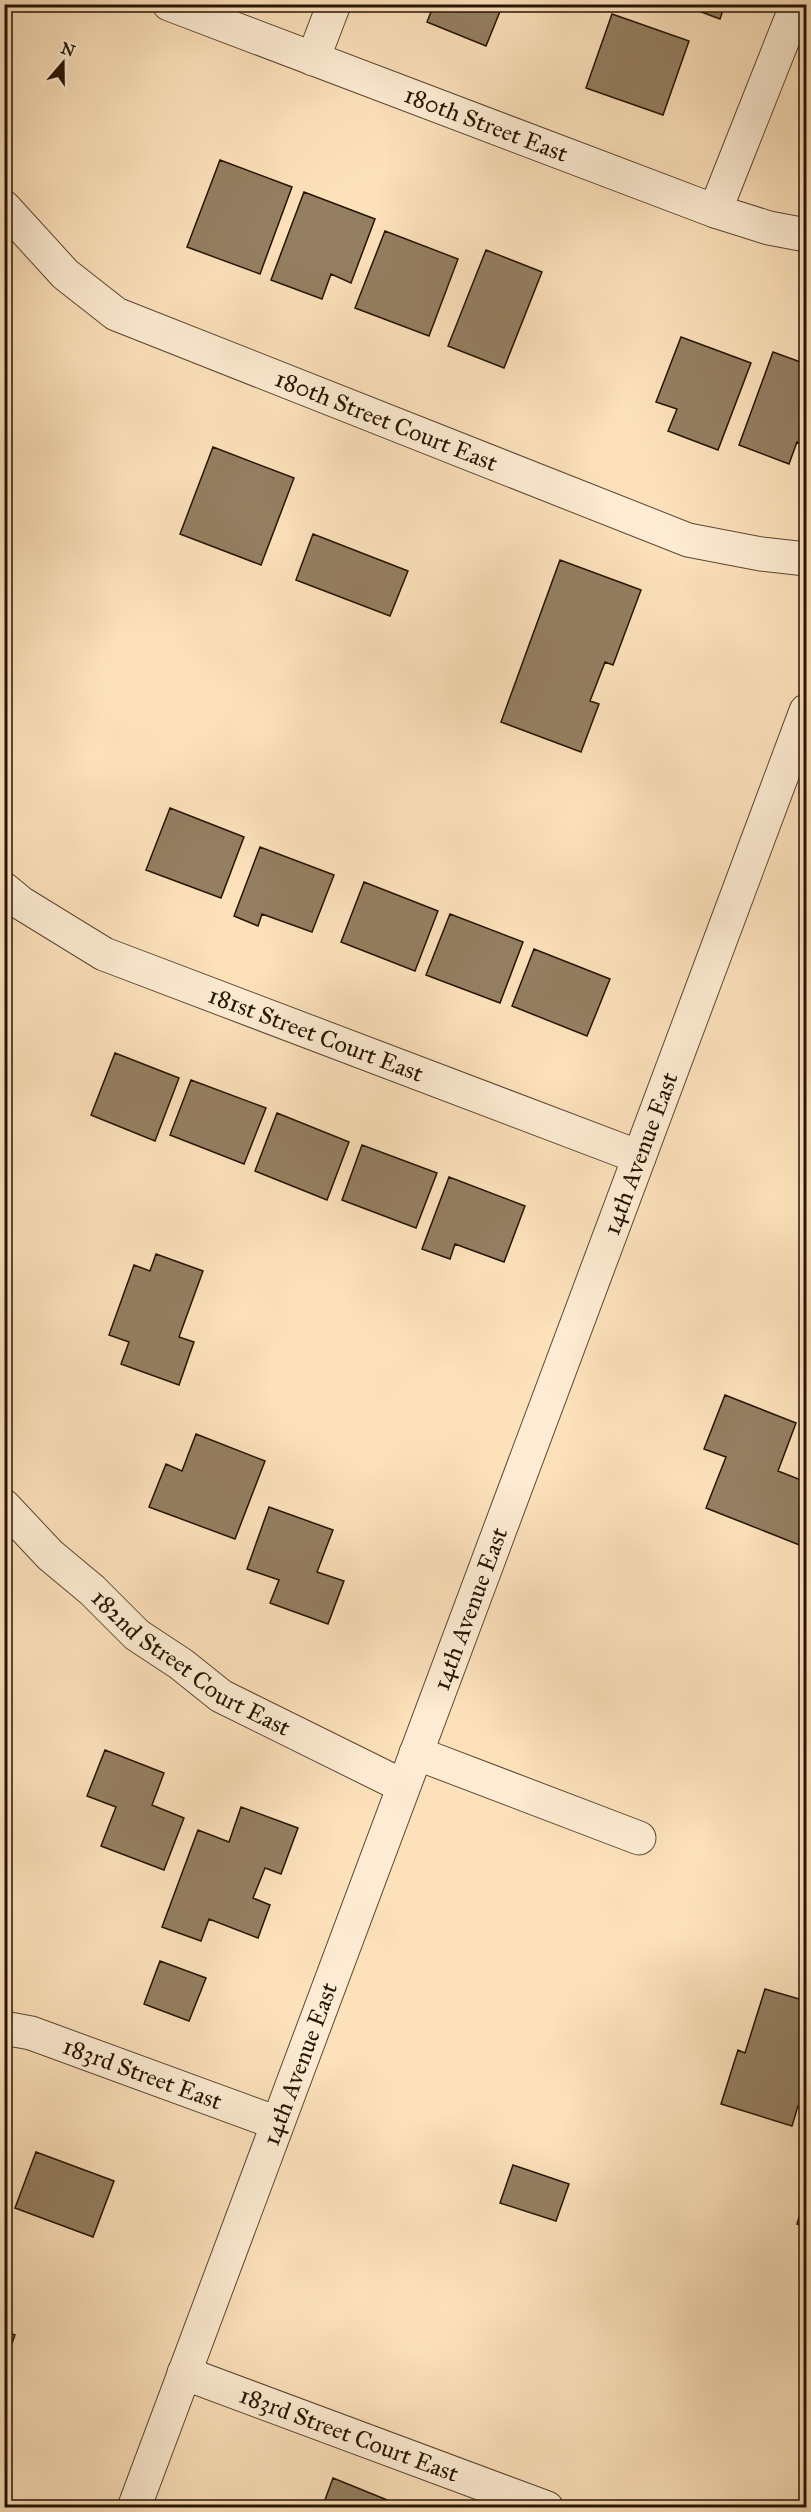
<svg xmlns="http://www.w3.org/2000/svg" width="811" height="2512" font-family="'IM FELL Great Primer',serif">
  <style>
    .building { fill: #957f62; stroke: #261402; stroke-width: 1.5 }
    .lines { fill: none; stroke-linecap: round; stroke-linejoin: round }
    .minor-casing { stroke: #5c4730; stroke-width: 35 }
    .minor { stroke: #fdecd3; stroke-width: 33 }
    .labels { text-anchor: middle; stroke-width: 5; stroke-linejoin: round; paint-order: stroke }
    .street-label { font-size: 24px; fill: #261402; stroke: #fdecd3 }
  </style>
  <rect width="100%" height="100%" fill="#fce1bb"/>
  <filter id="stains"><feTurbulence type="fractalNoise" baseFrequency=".00333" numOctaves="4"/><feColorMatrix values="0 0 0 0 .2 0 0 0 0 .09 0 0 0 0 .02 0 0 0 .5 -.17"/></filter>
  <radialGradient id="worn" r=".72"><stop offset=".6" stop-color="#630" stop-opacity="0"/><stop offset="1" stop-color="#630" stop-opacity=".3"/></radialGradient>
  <path class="building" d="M434 4H503L486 46 427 22Z
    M680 4H725L720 19Z
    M612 14 689 41 663 115 586 88Z
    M220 160 292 187 260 274 187 247Z
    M304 192 375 219 351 283 331 274 322 299 271 280Z
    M385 231 458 259 429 336 355 308Z
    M486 250 542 272 504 368 448 346Z
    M681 337 751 363 718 450 668 431 677 409 656 402Z
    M773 352 806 364V446L797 442 789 464 739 445Z
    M213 447 294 478 261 565 180 534Z
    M313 534 408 571 390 616 296 580Z
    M560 560 641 590 613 665 605 662 590 701 599 704 581 752 501 722Z
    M170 808 244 837 221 898 146 870Z
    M260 847 334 875 312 932 262 914 258 926 234 916Z
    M364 882 438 911 415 971 341 942Z
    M450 914 523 942 500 1003 426 975Z
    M534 949 610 979 587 1036 512 1006Z
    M115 1053 179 1078 155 1141 91 1115Z
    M191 1080 266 1108 244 1164 170 1135Z
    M277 1113 349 1142 327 1200 255 1171Z
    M362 1145 437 1173 416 1228 342 1200Z
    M449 1177 525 1206 504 1262 455 1244 450 1259 422 1249Z
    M156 1254 203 1271 179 1337 194 1342 179 1385 121 1364 129 1342 109 1335 134 1265 150 1271Z
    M725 1395 796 1423 778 1471 806 1482V1534L802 1546 706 1508 726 1457 704 1449Z
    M196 1434 265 1461 235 1539 149 1507 166 1464 182 1471Z
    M269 1507 333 1530 317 1572 344 1581 328 1624 270 1603 279 1580 247 1569Z
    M105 1750 164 1773 152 1805 184 1818 164 1870 101 1846 116 1807 87 1796Z
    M241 1807 298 1828 281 1874 265 1868 253 1898 270 1905 258 1938 209 1919 201 1941 162 1927 198 1830 229 1842Z
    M160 1961 206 1978 189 2021 144 2004Z
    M765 1989 806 2001V2109L798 2106 792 2126 721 2104 738 2050 745 2053Z
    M36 2152 114 2181 93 2237 15 2208Z
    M513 2165 569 2184 556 2221 500 2203Z
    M806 2194V2227L797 2224Z
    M4 2331 15 2335 4 2366Z
    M333 2478 392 2502 389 2508H322Z"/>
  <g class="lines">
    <g class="minor-casing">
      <g id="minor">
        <path id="s1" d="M169 4 715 211 769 228 806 235"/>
        <path d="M313 59 334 4"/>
        <path id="s2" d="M4 207 65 274 116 314 688 540 761 554 806 559"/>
        <path d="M715 211 797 4"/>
        <path id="s3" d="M4 889 21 903 104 954 639 1157"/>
        <path id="s4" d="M4 1506 50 1555 92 1590 137 1635 181 1664 221 1696 403 1786"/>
        <path d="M416 1753 639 1838"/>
        <path id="s5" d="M4 2028 31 2033 277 2123"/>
        <path id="s6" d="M184 2373 547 2508"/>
        <path id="s7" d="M134 2508 806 711"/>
      </g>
    </g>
    <use href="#minor" class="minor"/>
  </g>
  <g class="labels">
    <g class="street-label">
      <text dy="8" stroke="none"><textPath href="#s1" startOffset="339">180th Street East</textPath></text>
      <text dy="8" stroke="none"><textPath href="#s2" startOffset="446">180th Street Court East</textPath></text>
      <text dy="8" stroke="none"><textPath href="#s3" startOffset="346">181st Street Court East</textPath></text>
      <text dy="8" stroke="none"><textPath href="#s7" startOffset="1446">14th Avenue East</textPath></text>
      <text dy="8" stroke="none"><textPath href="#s7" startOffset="960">14th Avenue East</textPath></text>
      <text dy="8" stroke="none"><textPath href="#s4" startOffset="246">182nd Street Court East</textPath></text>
      <text dy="8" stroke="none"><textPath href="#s7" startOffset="474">14th Avenue East</textPath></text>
      <text dy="8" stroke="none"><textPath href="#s5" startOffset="146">183rd Street East</textPath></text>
      <text dy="8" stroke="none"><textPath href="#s6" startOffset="176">183rd Street Court East</textPath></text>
    </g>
  </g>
  <rect width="811" height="2512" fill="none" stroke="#fce1bb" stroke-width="24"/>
  <rect x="6" y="6" width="799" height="2500" fill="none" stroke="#261402" stroke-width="3"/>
  <rect x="12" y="12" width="787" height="2488" fill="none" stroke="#261402" stroke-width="1.5"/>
  <g transform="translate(63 63) rotate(20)" stroke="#fdecd3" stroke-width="4.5" paint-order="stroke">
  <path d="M0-4.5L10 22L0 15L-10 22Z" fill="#261402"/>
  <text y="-9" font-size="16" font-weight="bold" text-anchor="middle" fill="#261402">N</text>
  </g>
  <rect width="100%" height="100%" filter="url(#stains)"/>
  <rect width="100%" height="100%" fill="url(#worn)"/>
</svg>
